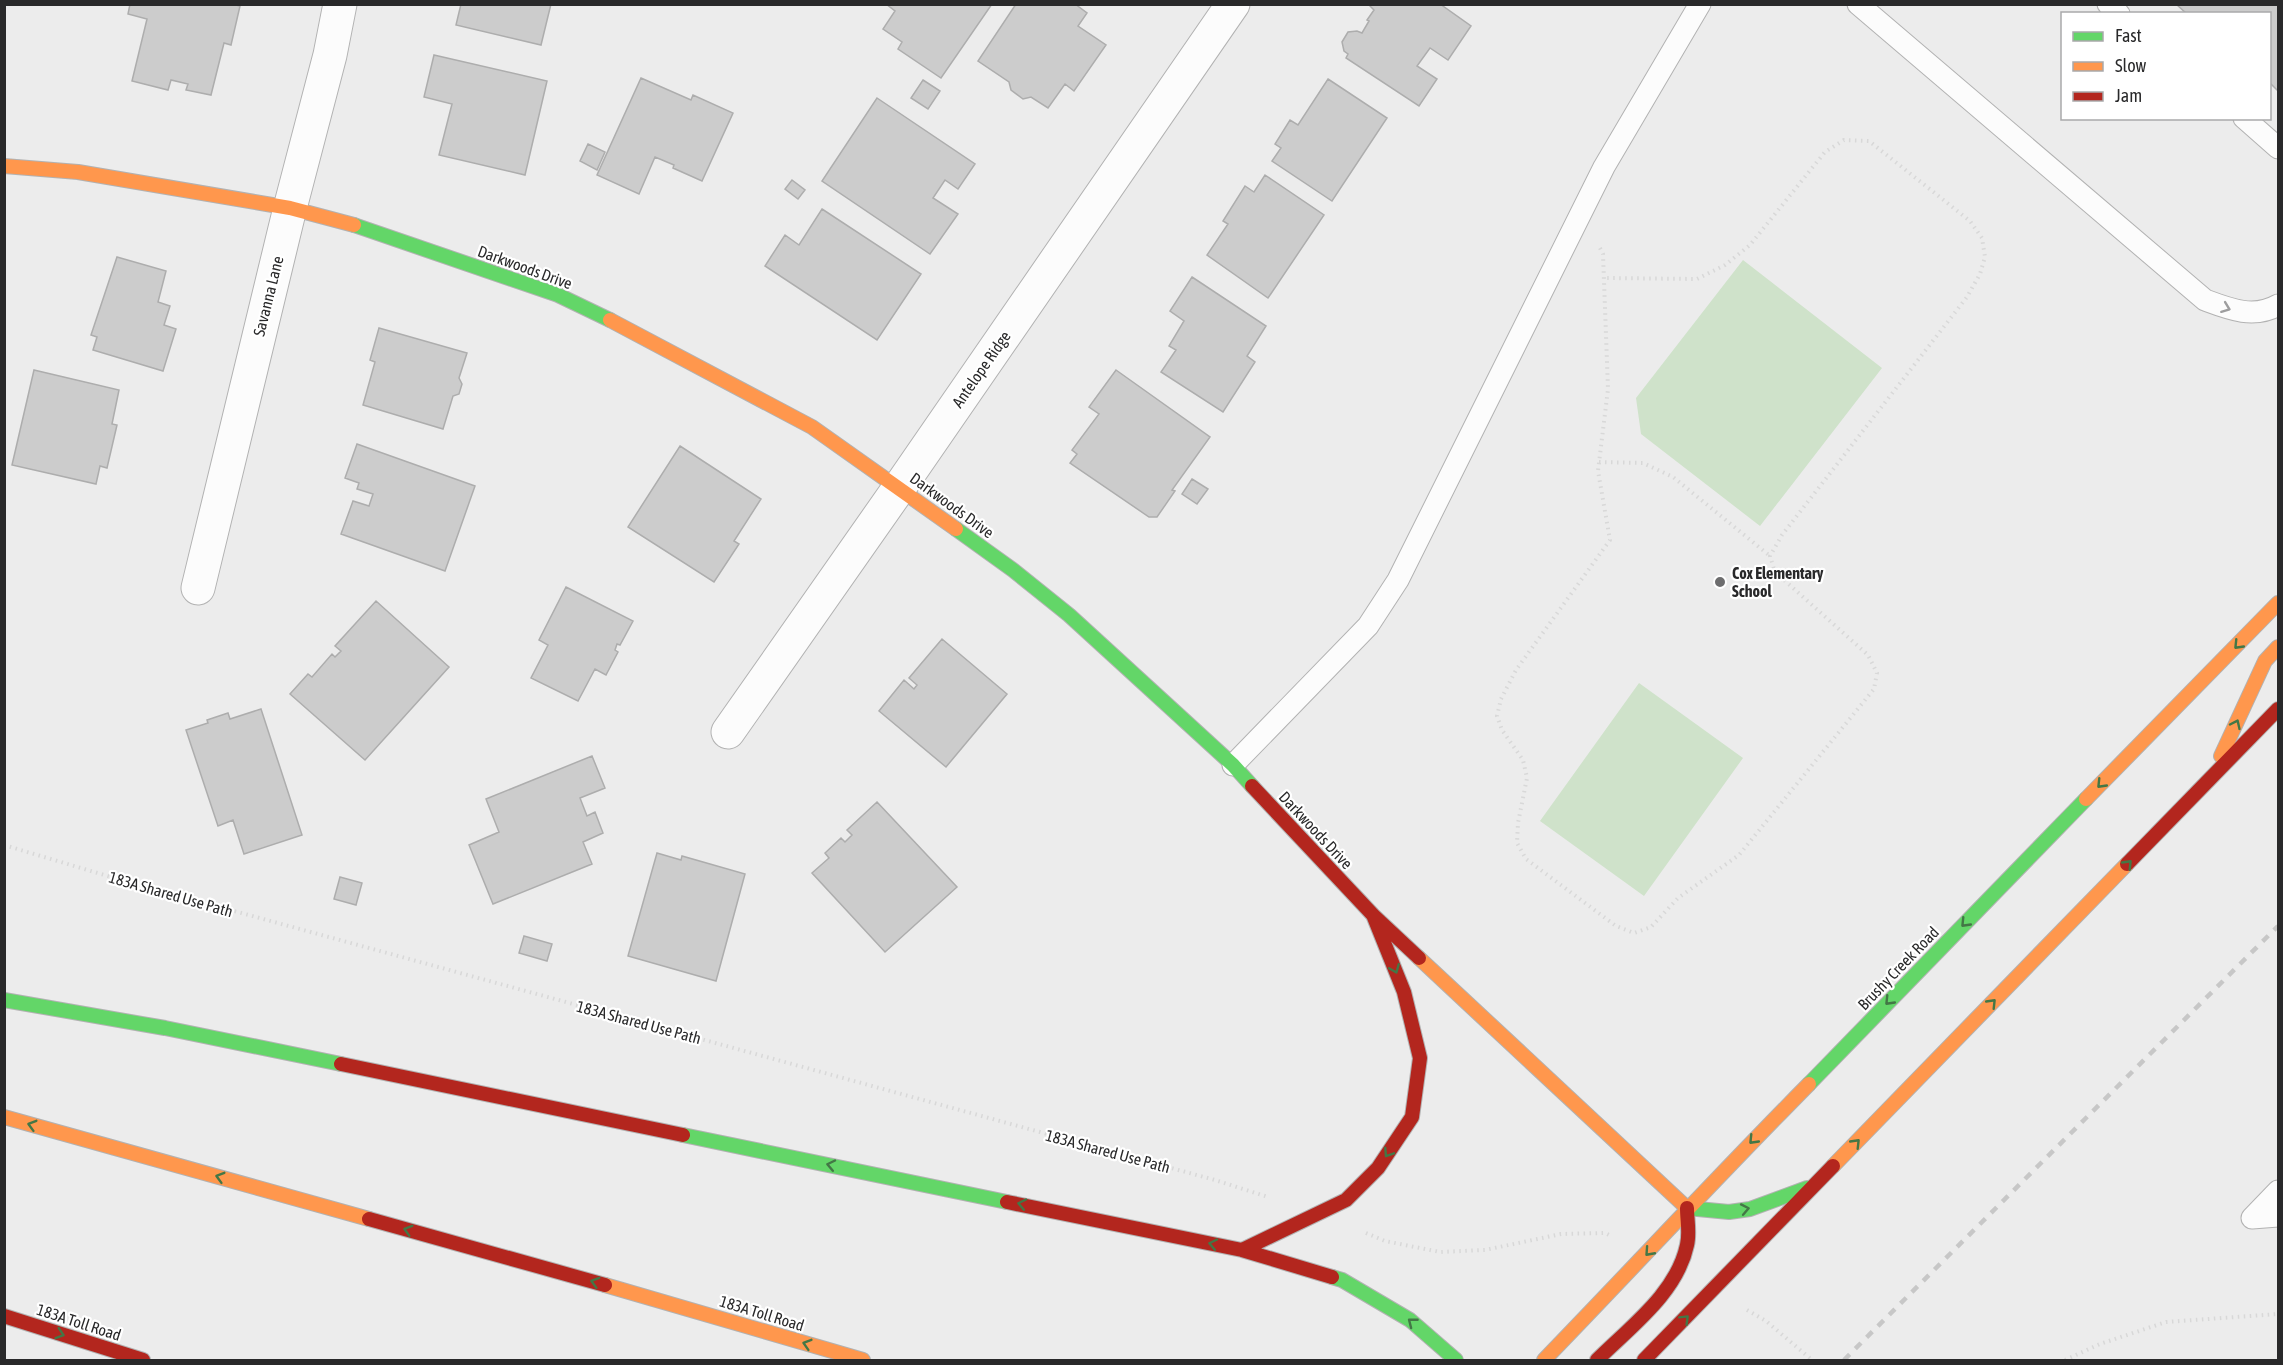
<svg xmlns="http://www.w3.org/2000/svg" width="2283" height="1365" font-family="'Asap Condensed',sans-serif">
  <style>
    .green { fill: #cfe2ca }
    .building { fill: #ccc; stroke: #adadad; stroke-width: 1.5 }
    .lines { fill: none; stroke-linecap: round; stroke-linejoin: round }
    .lane-casing { stroke: #b2b2b2; stroke-width: 23 }
    .street-casing { stroke: #b2b2b2; stroke-width: 35 }
    .fast-casing { stroke: #b2b2b2; stroke-width: 16 }
    .slow-casing { stroke: #b2b2b2; stroke-width: 16 }
    .jam-casing { stroke: #b2b2b2; stroke-width: 16 }
    .path { stroke: #d8d8d8; stroke-width: 4; stroke-dasharray: 1.5 4.5; stroke-linecap: butt }
    .lane { stroke: #fcfcfc; stroke-width: 21 }
    .street { stroke: #fcfcfc; stroke-width: 33 }
    .fast { stroke: #63d668; stroke-width: 14 }
    .slow { stroke: #ff974d; stroke-width: 14 }
    .jam { stroke: #b3261e; stroke-width: 14 }
    .rail { stroke: #c7c7c7; stroke-width: 4.5; stroke-dasharray: 8 8; stroke-linecap: butt }
    .oneway { stroke: #9d9d9e }
    .oneway2 { stroke: #437746 }
    .poi-dot { fill: #6d6d6e; stroke: #fff; stroke-width: 2 }
    .labels { text-anchor: middle; stroke-width: 4.5; stroke-linejoin: round; paint-order: stroke }
    .street-label { font-size: 16px; fill: #29292a; stroke: #fff }
    .poi-label { font-size: 16px; font-weight: bold; fill: #29292a; stroke: #fff; text-anchor: start }
  </style>
  <rect width="100%" height="100%" fill="#ececec"/>
  <path class="green" d="M1743 260 1882 368 1760 526 1641 434 1636 398Z
    M1639 683 1743 758 1644 896 1540 821Z"/>
  <path class="building" d="M130 4H232L240 6 231 45 224 43 211 95 186 90 188 84 171 80 168 90 132 81 147 19 128 14Z
    M461 4H551L541 45 456 25Z
    M886 4H992L941 78 898 49 902 42 883 29 895 11Z
    M1016 4H1075L1087 13 1078 26 1106 45 1074 91 1065 84 1048 108 1031 97 1023 99 1011 90 1009 82 978 61Z
    M1368 4H1440L1471 26 1448 60 1430 48 1417 66 1437 79 1419 106 1346 58 1348 54 1344 51 1342 42 1348 32 1357 31 1362 33 1369 21 1367 20 1374 10Z
    M2176 4H2278V91L2270 83V14H2187Z
    M434 55 547 81 525 175 439 155 452 104 424 97Z
    M641 78 691 100 693 95 733 113 702 181 673 168 674 165 655 157 639 194 597 175Z
    M1328 79 1387 118 1332 201 1272 161 1281 148 1275 144 1290 120 1298 125Z
    M923 80 940 91 928 109 911 98Z
    M877 98 975 164 958 189 945 180 933 198 958 214 930 254 822 181Z
    M588 144 605 152 597 170 580 161Z
    M1265 175 1324 215 1268 298 1207 255 1228 224 1223 221 1245 186 1254 192Z
    M792 180 805 190 798 199 785 189Z
    M822 209 921 274 877 340 765 266 785 235 799 245Z
    M117 257 166 271 158 302 170 306 164 325 176 329 163 371 93 350 97 337 91 335Z
    M1192 277 1266 326 1247 356 1255 362 1223 412 1161 372 1176 350 1169 346 1184 321 1170 311Z
    M379 328 467 353 459 378 462 384 459 394 453 396 443 429 363 405 375 362 370 360Z
    M34 370 119 390 112 424 117 425 107 468 100 466 96 484 12 465Z
    M1116 370 1210 437 1172 490 1175 491 1157 517H1149L1070 463 1077 454 1072 450 1099 414 1089 407Z
    M357 444 475 486 445 571 341 534 353 501 369 506 373 494 357 489 359 483 345 478Z
    M680 446 761 499 734 541 739 544 714 582 628 527Z
    M1192 479 1208 489 1197 504 1182 494Z
    M566 587 633 621 620 645 617 644 615 650 618 652 606 675 595 669 578 701 531 678 548 645 539 640Z
    M376 601 449 667 365 760 290 694 308 674 312 677 332 654 335 657 341 651 335 646Z
    M942 639 1007 694 946 767 879 711 904 680 914 689 917 685 909 678Z
    M261 709 302 835 244 854 233 820 218 826 186 730 208 723 207 720 228 713 230 719Z
    M592 756 605 788 580 798 587 816 595 812 603 833 583 842 592 864 493 904 469 845 499 832 486 799Z
    M877 802 957 887 885 952 812 873 829 858 825 853 841 838 845 842 852 835 847 830Z
    M657 853 681 860 682 856 745 874 716 981 628 956Z
    M340 877 362 883 356 905 334 899Z
    M524 936 552 944 547 961 519 953Z"/>
  <g class="lines">
    <g class="lane-casing">
      <path id="lane" d="M1858 4 2205 300C2229 309 2254 319 2278 305
        M2108 4 2119 14
        M2244 118 2278 148
        M1233 765 1368 626 1398 580 1604 167 1700 4
        M2278 1191 2252 1218 2278 1216"/>
    </g>
    <g class="street-casing">
      <path id="street" d="M198 588 290 208 330 55 340 4
        M728 732 899 488 1233 4"/>
    </g>
    <g class="fast-casing">
      <path id="fast" d="M354 225 558 295 610 320
        M956 529 1013 570 1069 615 1233 765 1252 786
        M4 1000 165 1028 341 1064
        M1809 1084 2086 799
        M683 1135 1007 1202
        M1687 1208 1729 1212 1750 1209 1807 1188
        M1332 1277 1342 1280 1410 1320 1456 1360"/>
    </g>
    <g class="slow-casing">
      <path id="slow" d="M4 166 78 172 290 208 354 225
        M610 320 812 427 956 529
        M2221 756 2265 661 2278 647
        M2086 799 2278 603
        M1419 958 1687 1208
        M4 1117 369 1219
        M1833 1166 2127 864
        M605 1285 863 1360
        M1544 1360C1633 1268 1719 1175 1809 1084"/>
    </g>
    <g class="jam-casing">
      <path id="jam" d="M1252 786 1373 915 1419 958
        M2127 864 2278 709
        M341 1064 683 1135
        M1007 1202 1242 1250 1332 1277
        M369 1219 605 1285
        M1242 1250 1346 1200 1378 1168 1412 1117 1420 1058 1404 992 1373 915
        M4 1316 143 1360
        M1597 1360C1630 1327 1677 1293 1687 1245 1690 1233 1687 1220 1687 1208
        M1644 1360 1833 1166"/>
    </g>
    <path class="path" d="M1600 248 1603 254 1608 389 1598 471 1610 540 1516 670 1501 699 1497 716 1502 730 1523 760 1527 778 1518 823 1517 843 1526 859 1616 926 1634 933 1651 927 1678 898 1739 855 1874 689 1877 673 1868 655 1775 572 1770 556 1782 535 1967 297 1980 274 1985 257 1982 238 1970 221 1869 141 1844 140 1825 152 1750 245 1725 265 1697 279 1604 278
      M1599 462 1643 463 1673 477 1770 556
      M4 845 121 880 1215 1180 1268 1197
      M1366 1233 1385 1241 1440 1252 1485 1250 1561 1234 1605 1233 1611 1236
      M1747 1310 1766 1321 1812 1360
      M2065 1360 2100 1344 2166 1322 2278 1314"/>
    <use href="#lane" class="lane"/>
    <use href="#street" class="street"/>
    <use href="#fast" class="fast"/>
    <use href="#slow" class="slow"/>
    <use href="#jam" class="jam"/>
    <path class="rail" d="M1844 1360 2278 926"/>
  </g>
  <defs><path id="oneway-chevron" d="M-2-3.5L2.5 0L-2 3.5" fill="none" stroke-width="1.6" stroke-linecap="round" stroke-linejoin="round" transform="scale(1.5)"/></defs>
  <use class="oneway" href="#oneway-chevron" transform="translate(2226 308) rotate(21)"/>
  <g class="oneway2">
    <use href="#oneway-chevron" transform="translate(2238 645) rotate(134)"/>
    <use href="#oneway-chevron" transform="translate(2236 724) rotate(-65)"/>
    <use href="#oneway-chevron" transform="translate(2101 784) rotate(134)"/>
    <use href="#oneway-chevron" transform="translate(2128 864) rotate(-46)"/>
    <use href="#oneway-chevron" transform="translate(1965 923) rotate(134)"/>
    <use href="#oneway-chevron" transform="translate(1395 969) rotate(68)"/>
    <use href="#oneway-chevron" transform="translate(1889 1001) rotate(134)"/>
    <use href="#oneway-chevron" transform="translate(1992 1003) rotate(-46)"/>
    <use href="#oneway-chevron" transform="translate(32 1125) rotate(-164)"/>
    <use href="#oneway-chevron" transform="translate(1753 1140) rotate(134)"/>
    <use href="#oneway-chevron" transform="translate(1856 1143) rotate(-46)"/>
    <use href="#oneway-chevron" transform="translate(1388 1153) rotate(123)"/>
    <use href="#oneway-chevron" transform="translate(831 1165) rotate(-168)"/>
    <use href="#oneway-chevron" transform="translate(220 1177) rotate(-164)"/>
    <use href="#oneway-chevron" transform="translate(1022 1204) rotate(-168)"/>
    <use href="#oneway-chevron" transform="translate(1745 1209) rotate(-11)"/>
    <use href="#oneway-chevron" transform="translate(408 1230) rotate(-164)"/>
    <use href="#oneway-chevron" transform="translate(1213 1244) rotate(-168)"/>
    <use href="#oneway-chevron" transform="translate(1649 1252) rotate(132)"/>
    <use href="#oneway-chevron" transform="translate(595 1282) rotate(-164)"/>
    <use href="#oneway-chevron" transform="translate(1685 1319) rotate(-45)"/>
    <use href="#oneway-chevron" transform="translate(1412 1322) rotate(-142)"/>
    <use href="#oneway-chevron" transform="translate(60 1334) rotate(18)"/>
    <use href="#oneway-chevron" transform="translate(807 1344) rotate(-163)"/>
  </g>
  <circle class="poi-dot" cx="1720" cy="582" r="6"/>
  <g class="labels">
    <g class="street-label">
      <text transform="translate(525 267) rotate(20)" y="6">Darkwoods Drive</text>
      <text transform="translate(268 296) rotate(-76)" y="6">Savanna Lane</text>
      <text transform="translate(981 369) rotate(-55)" y="6">Antelope Ridge</text>
      <text transform="translate(952 505) rotate(36)" y="6">Darkwoods Drive</text>
      <text transform="translate(1316 830) rotate(47)" y="6">Darkwoods Drive</text>
      <text transform="translate(171 894) rotate(16)" y="6">183A Shared Use Path</text>
      <text transform="translate(1898 968) rotate(-46)" y="6">Brushy Creek Road</text>
      <text transform="translate(639 1022) rotate(15)" y="6">183A Shared Use Path</text>
      <text transform="translate(1108 1151) rotate(15)" y="6">183A Shared Use Path</text>
      <text transform="translate(762 1313) rotate(17)" y="6">183A Toll Road</text>
      <text transform="translate(79 1322) rotate(18)" y="6">183A Toll Road</text>
    </g>
    <g class="poi-label">
      <text x="1732" y="579">Cox Elementary<tspan x="1732" dy="18">School</tspan></text>
    </g>
  </g>
  <rect width="2283" height="1365" fill="none" stroke="#29292a" stroke-width="12"/>
  <rect x="2061" y="12" width="210" height="108" fill="#ffffff" stroke="#a9a9aa" stroke-width="1.5"/>
  <rect x="2073" y="32" width="30" height="9" fill="#63d668" stroke="#a9a9aa" stroke-width="1.5"/>
  <text x="2115" y="42" font-size="18" fill="#29292a">Fast</text>
  <rect x="2073" y="62" width="30" height="9" fill="#ff974d" stroke="#a9a9aa" stroke-width="1.5"/>
  <text x="2115" y="72" font-size="18" fill="#29292a">Slow</text>
  <rect x="2073" y="92" width="30" height="9" fill="#b3261e" stroke="#a9a9aa" stroke-width="1.5"/>
  <text x="2115" y="102" font-size="18" fill="#29292a">Jam</text>
</svg>
